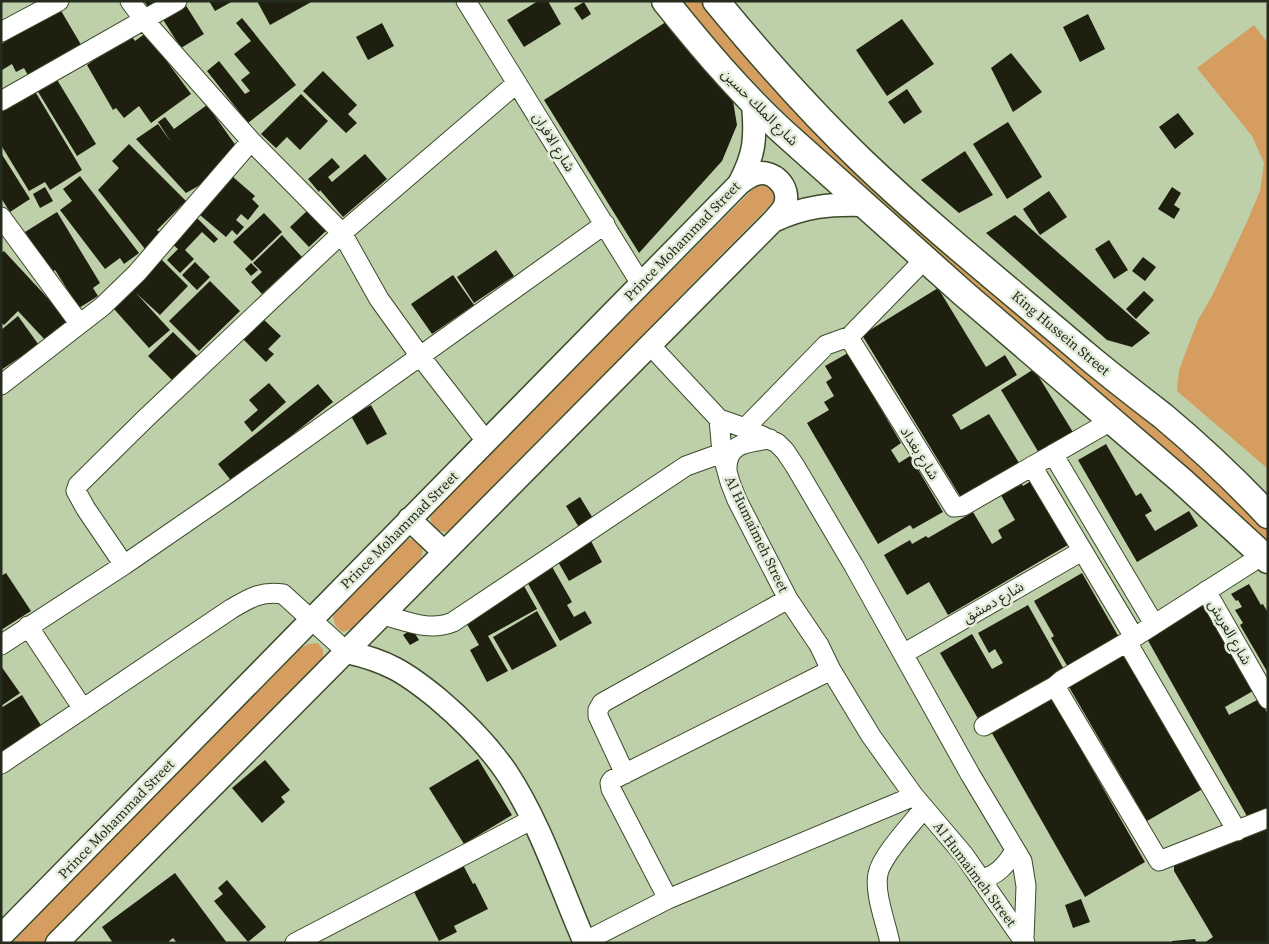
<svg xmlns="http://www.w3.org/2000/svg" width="1269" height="944" font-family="'Source Serif 4','Noto Sans Arabic',serif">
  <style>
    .green { fill: #d59e60 }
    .building { fill: #1f1f0f }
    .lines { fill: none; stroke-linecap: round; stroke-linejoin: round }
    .minor-casing { stroke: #3c4b2b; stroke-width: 21 }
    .major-casing { stroke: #3c4b2b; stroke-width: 25 }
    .highway-casing { stroke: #3c4b2b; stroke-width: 29 }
    .minor { stroke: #fff; stroke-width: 19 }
    .major { stroke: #fff; stroke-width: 22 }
    .highway { stroke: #fff; stroke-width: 26 }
    .labels { text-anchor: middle; stroke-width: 5; stroke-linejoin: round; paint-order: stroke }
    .street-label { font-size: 14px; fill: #252c1e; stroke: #e3ecd9 }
  </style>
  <rect width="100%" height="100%" fill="#bdd0aa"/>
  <path class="green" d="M682 1H706L1226 486 1268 526V543L1214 491 850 179 728 56Z
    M1254 25 1268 43V469L1177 391 1179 370 1198 320 1212 296 1246 224 1260 191 1264 163 1252 136 1197 68Z
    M767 181 777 196 773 202 455 526 446 532C434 530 432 527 430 516L435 508 756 186Z
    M409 539C422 540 425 545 421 558L356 627 343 632C335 627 334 623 333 615L336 611 395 548Z
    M318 643 323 650V659L317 667 45 943H9L300 648 309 644Z"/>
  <path class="building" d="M144 1H186L173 9 152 13Z
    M209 1H233L215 11Z
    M257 1H313L270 25Z
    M538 1H548L561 24 524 47 507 20Z
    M584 2 591 14 582 20 574 8Z
    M185 4 204 34 181 48 162 18Z
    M60 9 83 48 30 79 24 68 16 72 12 64 2 70 1 44Z
    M1088 14 1105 49 1080 62 1063 27Z
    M242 18 296 85 248 123 207 71 219 61 245 94 250 91 241 80 250 73 234 54 251 41 236 23Z
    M902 19 934 64 887 96 856 50Z
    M669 20 732 95 737 125 722 161 639 253 544 100Z
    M382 23 394 46 368 60 356 37Z
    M146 33 191 94 151 123 139 106 124 118 116 108 113 110 87 65 130 34 135 41Z
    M1011 53 1042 92 1013 112 991 68Z
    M323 71 357 105 348 114 357 123 346 133 303 91Z
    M56 78 96 144 77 156 37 90Z
    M33 88 82 170 50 190 45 182 29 191 1 145V107Z
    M907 89 922 112 904 124 888 102Z
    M301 94 328 121 300 150 287 137 276 148 261 134Z
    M207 105 239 150 200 185 186 193 136 139 158 124 171 142 158 122 165 117 174 129Z
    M1178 113 1194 134 1175 149 1159 127Z
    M1008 122 1042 177 1007 199 973 144Z
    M129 144 186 201 157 230 161 233 145 249 98 190 119 168 112 161Z
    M965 151 993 195 959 213 921 180Z
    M1 153 30 199 10 212 1 198Z
    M365 154 387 179 343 217 320 190 319 192 308 179 332 158 340 167 328 177 332 182Z
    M80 176 139 253 124 264 120 258 105 269 60 210 72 201 63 189Z
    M233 177 255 196 252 199 259 206 248 220 241 214 236 220 244 227 237 235 232 230 226 237 200 215Z
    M45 187 53 201 40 208 33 194Z
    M1172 187 1181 193 1174 205 1180 209 1174 219 1158 209Z
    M1049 191 1067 217 1040 235 1023 209Z
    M308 210 327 230 309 247 290 227Z
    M57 212 100 283 93 288 98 296 79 308 55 270 50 273 25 232Z
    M264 213 282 232 252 261 233 242Z
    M1015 215 1150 333 1132 347 1107 340 986 233Z
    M196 217 218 239 214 243 202 232 185 250 194 259 180 273 167 260 178 249 171 243Z
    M282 235 302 257 262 294 251 282 262 272 253 263Z
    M1109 240 1128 270 1114 279 1095 249Z
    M496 250 514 276 474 303 457 277Z
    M4 251 69 321 47 342 18 311 4 325 1 322V253Z
    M1143 257 1156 267 1145 281 1132 271Z
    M161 259 188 286 160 315 136 293 170 330 149 348 114 309 134 290 132 288Z
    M195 262 210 277 197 290 182 275Z
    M251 263 258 270 251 276 245 269Z
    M453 275 474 305 432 334 411 304Z
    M210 281 240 311 199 351 169 321Z
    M938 288 986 367 1005 355 1017 375 952 415 961 430 989 414 1021 466 963 501 862 335Z
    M1144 291 1154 300 1136 319 1126 309Z
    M18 316 41 348 24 359 22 356 1 370V330Z
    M261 317 281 336 268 349 274 354 266 362 241 337Z
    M173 332 198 357 173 381 148 356Z
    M848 353 901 443 891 450 899 463 910 456 943 512 913 529 910 525 878 544 807 423 829 410 824 402 834 396 826 382 832 378 825 366Z
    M1034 369 1076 437 1042 458 1001 390Z
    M269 383 286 402 252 432 244 422 258 410 249 400Z
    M318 384 333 402 233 483 218 464Z
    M371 405 387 434 367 445 351 416Z
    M1106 444 1136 496 1141 493 1152 511 1145 515 1155 531 1189 511 1198 526 1137 562 1078 460Z
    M1018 478 1023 486 1031 481 1068 545 948 615 929 582 907 595 884 555 910 540 912 544 926 536 928 538 973 512 992 544 1002 538 998 530 1015 520 998 490Z
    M580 497 594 520 580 529 566 506Z
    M591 541 602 562 569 581 557 560Z
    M551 565 572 602 567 605 574 617 585 611 592 623 560 641 526 580Z
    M6 573 31 611 1 630V576Z
    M1082 573 1120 639 1069 669 1051 638 1054 636 1034 601Z
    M1249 584 1261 605 1263 604 1268 613V673L1240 625 1243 623 1235 610 1242 607 1238 600 1236 601 1231 594Z
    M524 586 537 609 488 636 508 671 487 682 470 650 479 645 464 619Z
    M1204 604 1253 691 1225 707 1229 715 1259 699 1268 714V807L1248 818 1146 637Z
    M1028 605 1066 673 980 722 940 653 972 634 992 669 1003 663 995 649 989 653 978 633Z
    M537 611 557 646 512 670 493 637Z
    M412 629 419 640 410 645 403 635Z
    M1128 653 1206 787 1147 821 1069 687Z
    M1 666 20 693 1 706Z
    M1049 693 1145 862 1085 897 989 728Z
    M22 695 42 727 1 753V708Z
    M478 759 512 815 464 844 429 788Z
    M265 760 290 790 281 797 285 802 262 823 232 788Z
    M1268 829V943H1204L1213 937 1174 871V864Z
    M462 863 473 884 475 883 488 909 454 926 457 932 439 941 412 888Z
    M175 873 227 943H177L173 938 167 943H113L102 927Z
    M227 880 266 927 248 942 214 901 223 894 218 888Z
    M1081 899 1090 922 1073 928 1065 905Z
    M1195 939 1197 943H1172V941Z"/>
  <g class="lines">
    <g class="minor-casing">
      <path id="minor" d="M130 1 144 20 251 141 342 233 379 299 420 356 486 441
        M466 1 641 284
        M1 32 59 1
        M1 101 177 1
        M1 217 79 323
        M925 259 853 333 851 336V341L954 507 963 506 1111 421
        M650 345 719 419 745 428 777 443 785 451 795 466 854 566 970 774 1022 861 1026 886 1024 939
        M1 385 103 306 137 273 251 141
        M719 419 722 453 730 482 737 500 788 599 819 645 831 670 871 736 914 796 964 855 1025 943
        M745 428 826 345 851 336
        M1053 454 1154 624
        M1032 466 1134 637
        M727 470C726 443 748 442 770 439
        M1263 555 1127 642 1062 680 1055 686 1159 861 1268 818
        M124 565 86 509 76 491 78 485 146 418 342 233 517 83
        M1206 591 1268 699
        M383 615C407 621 429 632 453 622L686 466 722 453
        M28 626 83 709
        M1127 642 1237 831
        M1 645 124 565 230 492 605 224
        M903 654 1082 551
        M984 726 1055 686
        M1 764 231 609C250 598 260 591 283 594L347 652
        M625 774 598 716V710L602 703 788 599
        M980 879C996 877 1008 863 1015 850
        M668 899 611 789 610 783 612 780 831 670
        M295 943 533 819
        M582 943 668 899 914 796
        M890 943C886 923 874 893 878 874 881 856 912 824 924 808"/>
    </g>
    <g class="major-casing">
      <path id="major" d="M739 184C744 180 749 176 756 174 773 169 791 187 785 205 783 211 777 216 773 221
        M409 519 444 552
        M347 652C387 661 405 672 437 698 463 720 488 745 507 773 541 825 560 886 585 943
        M1 936 739 184C755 154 756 138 753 104
        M57 943 773 221C806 206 829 204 864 205"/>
    </g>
    <g class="highway-casing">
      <path id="highway" d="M665 1C702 47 739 91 782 131L963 293 1182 481 1268 560
        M716 1C762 57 810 111 862 161 933 229 1011 291 1086 355 1111 376 1137 396 1163 416 1200 447 1235 480 1268 515"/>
    </g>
    <use href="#minor" class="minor"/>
    <use href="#major" class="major"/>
    <use href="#highway" class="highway"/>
  </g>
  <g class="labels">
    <g class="street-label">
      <text transform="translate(760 107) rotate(45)" y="5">شارع الملك حسين</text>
      <text transform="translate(554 142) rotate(58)" y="5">شارع الافران</text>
      <text transform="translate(682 241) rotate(-46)" y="5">Prince Mohammad Street</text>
      <text transform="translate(1061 333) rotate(40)" y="5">King Hussein Street</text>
      <text transform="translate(920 453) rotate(58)" y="5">شارع بغداد</text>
      <text transform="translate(399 530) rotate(-45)" y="5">Prince Mohammad Street</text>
      <text transform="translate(757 534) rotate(64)" y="5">Al Humaimeh Street</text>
      <text transform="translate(993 602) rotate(-30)" y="5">شارع دمشق</text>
      <text transform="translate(1230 632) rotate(60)" y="5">شارع العريش</text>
      <text transform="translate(116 819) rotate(-46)" y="5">Prince Mohammad Street</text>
      <text transform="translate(975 874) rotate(53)" y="5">Al Humaimeh Street</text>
    </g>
  </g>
  <rect width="1269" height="944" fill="none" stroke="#252c1e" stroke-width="5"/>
</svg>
